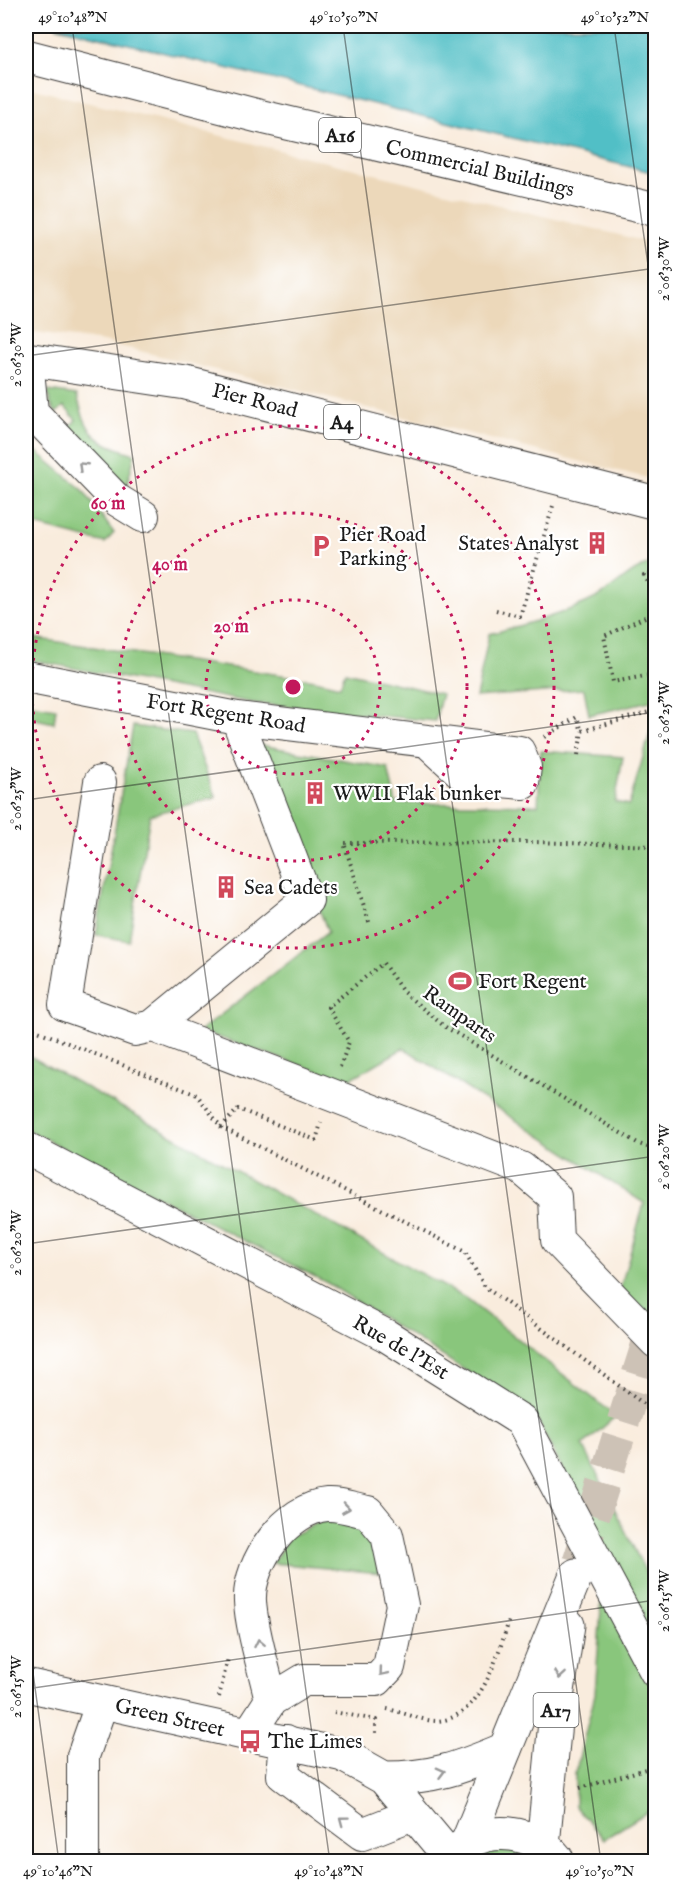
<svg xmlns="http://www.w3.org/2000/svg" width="681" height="1887" font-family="'IM FELL English',serif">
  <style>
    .built { fill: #ecd8ba }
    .green { fill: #89c67c; stroke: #52714c; stroke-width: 1.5 }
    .water { fill: #51bfc6; stroke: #366e71; stroke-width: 1.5 }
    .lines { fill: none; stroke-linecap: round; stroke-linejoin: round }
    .highway-tunnel { stroke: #cdc2b6; stroke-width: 33; stroke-dasharray: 33 16; stroke-linecap: butt }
    .minor-casing { stroke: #3d3b39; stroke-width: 34 }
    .major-casing { stroke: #3d3b39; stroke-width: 35 }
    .highway-casing { stroke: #3d3b39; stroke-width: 35 }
    .path { stroke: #3d3b39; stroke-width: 4; stroke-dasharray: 1.5 4.5; stroke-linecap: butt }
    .minor { stroke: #fff; stroke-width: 32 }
    .major { stroke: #fff; stroke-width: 33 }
    .highway { stroke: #fff; stroke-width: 33 }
    .oneway { stroke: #999 }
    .ticks { fill: none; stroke: #1c1c1c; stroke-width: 1.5; stroke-opacity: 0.45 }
    .ring { fill: none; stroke: #c2185b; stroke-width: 3; stroke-dasharray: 3 6 }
    .labels { text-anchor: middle; stroke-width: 4.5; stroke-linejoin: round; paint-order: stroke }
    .shield { fill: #fff; stroke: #606060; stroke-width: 1.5 }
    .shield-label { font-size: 20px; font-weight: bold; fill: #1c1c1c }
    .street-label { font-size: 21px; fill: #1c1c1c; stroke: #fff }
    .poi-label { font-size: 21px; fill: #1c1c1c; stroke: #fff; text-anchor: start }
    .centre { fill: #c2185b; stroke: #fff; stroke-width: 3 }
    .ring-label { font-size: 18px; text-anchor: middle; font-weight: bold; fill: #c2185b; stroke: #fff; stroke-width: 4.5; stroke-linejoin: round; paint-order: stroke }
    .neatline { fill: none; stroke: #1c1c1c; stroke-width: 2 }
    .ticks-label { font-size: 15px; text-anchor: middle; fill: #1c1c1c }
  </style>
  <rect width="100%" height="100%" fill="#fff"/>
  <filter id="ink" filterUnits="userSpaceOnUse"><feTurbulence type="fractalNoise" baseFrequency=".0167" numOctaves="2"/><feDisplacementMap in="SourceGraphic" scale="12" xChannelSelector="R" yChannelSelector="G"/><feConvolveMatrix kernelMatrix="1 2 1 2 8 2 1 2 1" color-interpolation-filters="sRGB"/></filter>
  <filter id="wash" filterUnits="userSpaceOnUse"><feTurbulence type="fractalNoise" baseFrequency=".008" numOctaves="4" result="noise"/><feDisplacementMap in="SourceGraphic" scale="24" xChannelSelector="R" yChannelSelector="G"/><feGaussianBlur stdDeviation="1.35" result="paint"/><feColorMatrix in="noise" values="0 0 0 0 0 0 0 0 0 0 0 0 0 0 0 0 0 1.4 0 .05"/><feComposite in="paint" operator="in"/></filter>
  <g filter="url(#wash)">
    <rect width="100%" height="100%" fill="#f9ecdd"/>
    <path class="built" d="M26 87 655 244V480L104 342 26 332Z"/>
    <path class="green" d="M48 391 77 395C87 436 95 442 135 454L125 492 68 428 76 420 64 406 56 413 50 403Z
      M26 443 83 490 114 533 105 543 26 523Z
      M655 563V700L589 715 584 689 476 697 489 634C526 624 562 615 596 598 617 587 631 567 655 563Z
      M26 637 315 680 340 686 345 672 442 694 435 721 253 703 26 659Z
      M26 703 56 708 54 723 26 717Z
      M655 722V1317L619 1293 644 1203 404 1048 347 1081 200 1031 328 932 255 744 388 768 396 803 538 805 541 751 623 757 615 802 629 805 653 723Z
      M133 726 192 734 216 797 150 815 129 941 96 935Z
      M26 1054 465 1298 616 1416 583 1445 655 1591V1650L534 1414 329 1284 26 1129Z
      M324 1520H351L372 1534 380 1573 272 1563 290 1536Z
      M602 1594 655 1695V1807L604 1839 575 1806V1774L595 1694Z
      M488 1834 559 1862H448Z"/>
    <path class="water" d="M55 26H655V173Z"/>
  </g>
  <g filter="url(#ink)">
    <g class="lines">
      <path class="highway-tunnel" d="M579 1562 656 1318"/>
      <g class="minor-casing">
        <path id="minor" d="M27 359 32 412 117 500 143 516
          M26 677 237 718 519 752 525 767 523 783 467 778 427 741
          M237 718 307 900 153 1026 521 1168 555 1197 557 1240 656 1342
          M100 782 65 1005 135 1030 153 1026
          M26 1148 387 1336 522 1421 656 1672
          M249 1734 271 1700 304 1680H377L389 1667 402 1605 387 1535 368 1512C355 1510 340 1504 327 1505 287 1508 248 1563 250 1601 251 1628 265 1672 271 1700
          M286 1741 283 1775 362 1834 413 1814
          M83 1862V1756L102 1702"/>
      </g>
      <g class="major-casing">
        <path id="major" d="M26 56 258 116 656 210
          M26 359 186 383 656 503
          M26 1685 343 1755 384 1778 450 1857
          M384 1778C433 1778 460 1768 505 1749"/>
      </g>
      <g class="highway-casing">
        <path id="highway" d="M467 1843 576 1575
          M543 1845 558 1691 568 1625
          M448 1862C472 1823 531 1826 557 1859"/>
      </g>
      <path class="path" d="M656 572 644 575 656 596
        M496 610 520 616 553 506
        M656 612 604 636 613 682 656 674
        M544 737 577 717 582 731 656 710
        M578 755 582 731
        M369 922 344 843 534 842 656 846
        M28 1027 197 1095 221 1127 465 1252 485 1287 652 1410 656 1418
        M340 1067 349 1042 328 1007 383 963 403 992 444 1026 639 1144 656 1150
        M221 1127 238 1109 316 1140 321 1123
        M219 1697 228 1658
        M387 1709C403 1712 422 1721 437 1721 482 1718 497 1656 509 1621
        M334 1712 376 1720V1734
        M580 1788 656 1766"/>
      <use href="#minor" class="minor"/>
      <use href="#major" class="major"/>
      <use href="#highway" class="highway"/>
    </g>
    <defs><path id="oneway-chevron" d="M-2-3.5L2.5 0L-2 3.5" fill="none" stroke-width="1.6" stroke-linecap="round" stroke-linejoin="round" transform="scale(1.5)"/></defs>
    <g class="oneway">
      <use href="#oneway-chevron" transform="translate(82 466) rotate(-136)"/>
      <use href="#oneway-chevron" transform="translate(346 1508) rotate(9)"/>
      <use href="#oneway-chevron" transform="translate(259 1643) rotate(-102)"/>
      <use href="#oneway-chevron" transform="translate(383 1672) rotate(130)"/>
      <use href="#oneway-chevron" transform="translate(560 1675) rotate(99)"/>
      <use href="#oneway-chevron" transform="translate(441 1772) rotate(-15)"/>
      <use href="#oneway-chevron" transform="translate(343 1820) rotate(-143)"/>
    </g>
  </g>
  <path class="ticks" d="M72 26 330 1862M343 26 601 1862M614 26 656 321M26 356 656 268M26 800 656 712M26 1244 656 1156M26 1622 59 1862M26 1689 656 1600"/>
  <g class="ring">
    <circle cx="293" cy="687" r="87"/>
    <circle cx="293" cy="687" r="174"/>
    <circle cx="293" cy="687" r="261"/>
  </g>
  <defs>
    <g id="building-bare" transform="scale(1.8)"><path d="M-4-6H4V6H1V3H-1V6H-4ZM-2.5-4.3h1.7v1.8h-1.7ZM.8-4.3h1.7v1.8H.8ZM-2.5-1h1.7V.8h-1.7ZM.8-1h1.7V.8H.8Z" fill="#d1495b" stroke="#fff" stroke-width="2.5" paint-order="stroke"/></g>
    <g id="parking-bare" transform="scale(1.8)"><path d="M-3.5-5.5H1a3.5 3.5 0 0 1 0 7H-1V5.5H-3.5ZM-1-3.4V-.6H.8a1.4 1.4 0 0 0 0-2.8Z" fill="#d1495b" stroke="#fff" stroke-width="2.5" paint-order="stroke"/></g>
    <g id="stadium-bare" transform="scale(1.8)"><path d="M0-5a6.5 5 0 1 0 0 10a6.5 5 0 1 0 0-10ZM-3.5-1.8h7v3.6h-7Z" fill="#d1495b" stroke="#fff" stroke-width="2.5" paint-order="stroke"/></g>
    <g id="bus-bare" transform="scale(1.8)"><path d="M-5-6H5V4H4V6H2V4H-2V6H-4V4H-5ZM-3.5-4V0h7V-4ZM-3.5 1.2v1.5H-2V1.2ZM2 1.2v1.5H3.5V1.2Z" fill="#d1495b" stroke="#fff" stroke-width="2.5" paint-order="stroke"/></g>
  </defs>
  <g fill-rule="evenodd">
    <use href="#building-bare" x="597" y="543"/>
    <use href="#parking-bare" x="321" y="546"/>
    <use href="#building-bare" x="315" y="793"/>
    <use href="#building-bare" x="226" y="887"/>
    <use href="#stadium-bare" x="460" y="981"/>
    <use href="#bus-bare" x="250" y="1741"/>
  </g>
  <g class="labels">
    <g class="shield">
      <rect x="319" y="118" width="42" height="34" rx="4.5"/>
      <rect x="324" y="405" width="36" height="34" rx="4.5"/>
      <rect x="533.5" y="1693" width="45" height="34" rx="4.5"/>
    </g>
    <g class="shield-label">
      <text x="340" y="142">A16</text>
      <text x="342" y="429">A4</text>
      <text x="556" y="1717">A17</text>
    </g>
    <g class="street-label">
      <text transform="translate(480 168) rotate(13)" y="7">Commercial Buildings</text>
      <text transform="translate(255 400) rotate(14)" y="7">Pier Road</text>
      <text transform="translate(226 713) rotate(9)" y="7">Fort Regent Road</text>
      <text transform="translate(460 1014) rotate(35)" y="7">Ramparts</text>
      <text transform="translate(401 1347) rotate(30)" y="7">Rue de l'Est</text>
      <text transform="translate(170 1717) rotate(13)" y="7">Green Street</text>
    </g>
    <g class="poi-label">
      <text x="339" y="541">Pier Road<tspan x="339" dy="24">Parking</tspan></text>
      <text x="579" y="550" text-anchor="end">States Analyst</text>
      <text x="333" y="800">WWII Flak bunker</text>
      <text x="244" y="894">Sea Cadets</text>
      <text x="478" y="988">Fort Regent</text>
      <text x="268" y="1748">The Limes</text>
    </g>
  </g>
  <circle cx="293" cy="687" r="9" class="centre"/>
  <g class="ring-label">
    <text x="108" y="509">60 m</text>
    <text x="170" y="570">40 m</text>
    <text x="231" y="632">20 m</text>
  </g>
  <rect width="681" height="1887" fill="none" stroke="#fff" stroke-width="66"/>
  <rect x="33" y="33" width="615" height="1821" class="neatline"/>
  <g class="ticks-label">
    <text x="73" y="22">49°10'48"N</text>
    <text x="344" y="22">49°10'50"N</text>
    <text x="615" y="22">49°10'52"N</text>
    <text transform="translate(664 269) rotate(-90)" y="5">2°06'30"W</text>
    <text transform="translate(16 355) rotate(-90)" y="5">2°06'30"W</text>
    <text transform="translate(664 713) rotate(-90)" y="5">2°06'25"W</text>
    <text transform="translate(16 799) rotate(-90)" y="5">2°06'25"W</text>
    <text transform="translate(664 1157) rotate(-90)" y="5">2°06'20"W</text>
    <text transform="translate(16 1243) rotate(-90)" y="5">2°06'20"W</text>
    <text transform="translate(664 1601) rotate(-90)" y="5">2°06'15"W</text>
    <text transform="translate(16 1687) rotate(-90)" y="5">2°06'15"W</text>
    <text x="58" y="1876">49°10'46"N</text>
    <text x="329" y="1876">49°10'48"N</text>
    <text x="600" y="1876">49°10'50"N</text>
  </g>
</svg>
